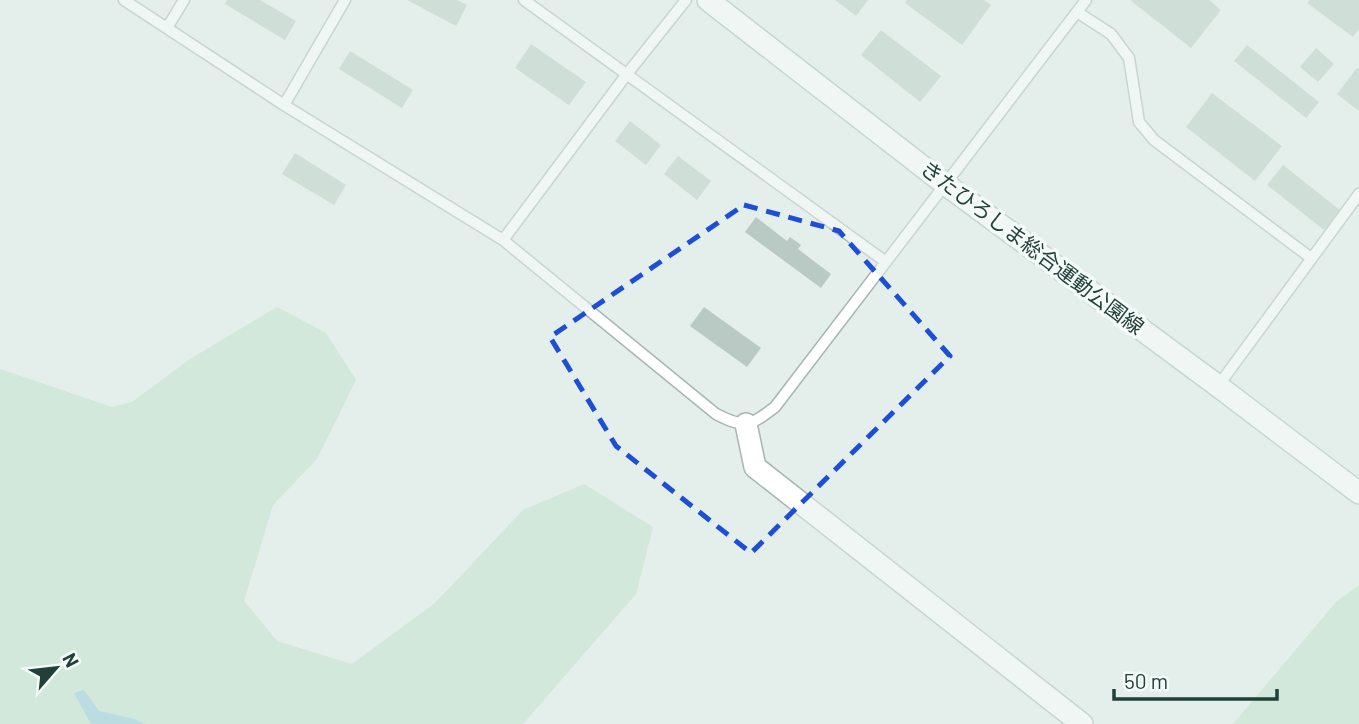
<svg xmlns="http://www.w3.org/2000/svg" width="1359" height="724" font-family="Barlow,'Noto Sans JP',sans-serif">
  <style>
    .green { fill: #bce0c7 }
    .water { fill: #8ac5d5 }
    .building { fill: #b9c9c3 }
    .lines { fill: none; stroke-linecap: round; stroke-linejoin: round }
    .service-casing { stroke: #a6b6b2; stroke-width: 13 }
    .minor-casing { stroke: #a6b6b2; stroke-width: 24 }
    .secondary-casing { stroke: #a1bab3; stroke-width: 24 }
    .service { stroke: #fff; stroke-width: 10 }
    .minor { stroke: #fff; stroke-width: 21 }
    .secondary { stroke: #fff; stroke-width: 21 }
    .marked { fill: none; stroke: #1d4ed8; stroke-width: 5; stroke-dasharray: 14 9; stroke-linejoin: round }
    .labels { text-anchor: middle; stroke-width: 7; stroke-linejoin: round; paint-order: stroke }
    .street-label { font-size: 21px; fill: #22403a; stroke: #f4faf7 }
  </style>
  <rect width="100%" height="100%" fill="#e4eeea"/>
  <path class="green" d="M277 307 326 333 356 380 317 459 273 505 244 601 277 641 352 664 435 603 523 510 584 484 653 527 636 594 523 724H0V369L112 407 132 402 190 359Z
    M1359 585V724H1233L1336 602Z"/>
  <path class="water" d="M84 690 99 711 134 719 145 724H91L74 693Z"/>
  <path class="building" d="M227 0H260L296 21 285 40 225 4Z
    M407 0H457L467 5 456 26Z
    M835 0H868L856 16Z
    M907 0H984L991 5 962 45 905 3Z
    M1130 0H1209L1221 10 1191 48Z
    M1310 0H1359V29L1353 37 1307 3Z
    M881 30 941 76 920 102 861 55Z
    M531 44 586 82 569 105 515 68Z
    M1247 45 1319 102 1306 118 1234 61Z
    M1316 48 1334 64 1318 82 1300 67Z
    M350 51 413 90 402 108 339 69Z
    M1357 68 1359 69V111L1337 94Z
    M1212 93 1282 146 1255 181 1186 127Z
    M630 121 661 145 646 165 615 141Z
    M295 153 346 185 334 205 282 174Z
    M678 156 711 181 697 200 664 174Z
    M1283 165 1340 210 1324 230 1267 185Z
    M756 217 787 241 790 237 801 245 798 249 831 274 821 288 745 232Z
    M704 307 761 348 747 367 690 326Z"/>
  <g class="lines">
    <g class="service-casing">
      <path id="service" d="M124 0 284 105 503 240 716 414C745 429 750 426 775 407L1086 0
        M524 0 886 262
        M1077 12 1111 34 1129 58 1139 122 1154 140 1311 258
        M167 28 184 0
        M284 105 345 0
        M503 240 627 74 686 0
        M1218 386 1359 194"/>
    </g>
    <g class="minor-casing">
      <path id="minor" d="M746 424 755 467 1082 724"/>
    </g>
    <g class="secondary-casing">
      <path id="secondary" d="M708 0 945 184 1218 386 1359 493"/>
    </g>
    <use href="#service" class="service"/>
    <use href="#minor" class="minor"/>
    <use href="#secondary" class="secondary"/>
  </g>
  <path d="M0 0H1359V724H0ZM744 205 839 231 950 356 751 553 616 446 550 337Z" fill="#e4eeea" fill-opacity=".55" fill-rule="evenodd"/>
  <path class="marked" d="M744 205 839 231 950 356 751 553 616 446 550 337Z"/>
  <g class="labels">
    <g class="street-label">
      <text transform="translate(1032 248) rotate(37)" y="7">きたひろしま総合運動公園線</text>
    </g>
  </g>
  <g transform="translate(56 668) rotate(62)" stroke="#f4faf7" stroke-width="5" paint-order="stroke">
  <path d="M0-5L12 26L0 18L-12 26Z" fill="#22403a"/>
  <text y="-10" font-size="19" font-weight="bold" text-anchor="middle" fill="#22403a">N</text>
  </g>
  <path d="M1114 689v10h163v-10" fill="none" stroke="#22403a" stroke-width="3.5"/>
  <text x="1124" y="689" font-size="21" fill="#22403a" stroke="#f4faf7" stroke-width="5" paint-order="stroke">50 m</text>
</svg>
